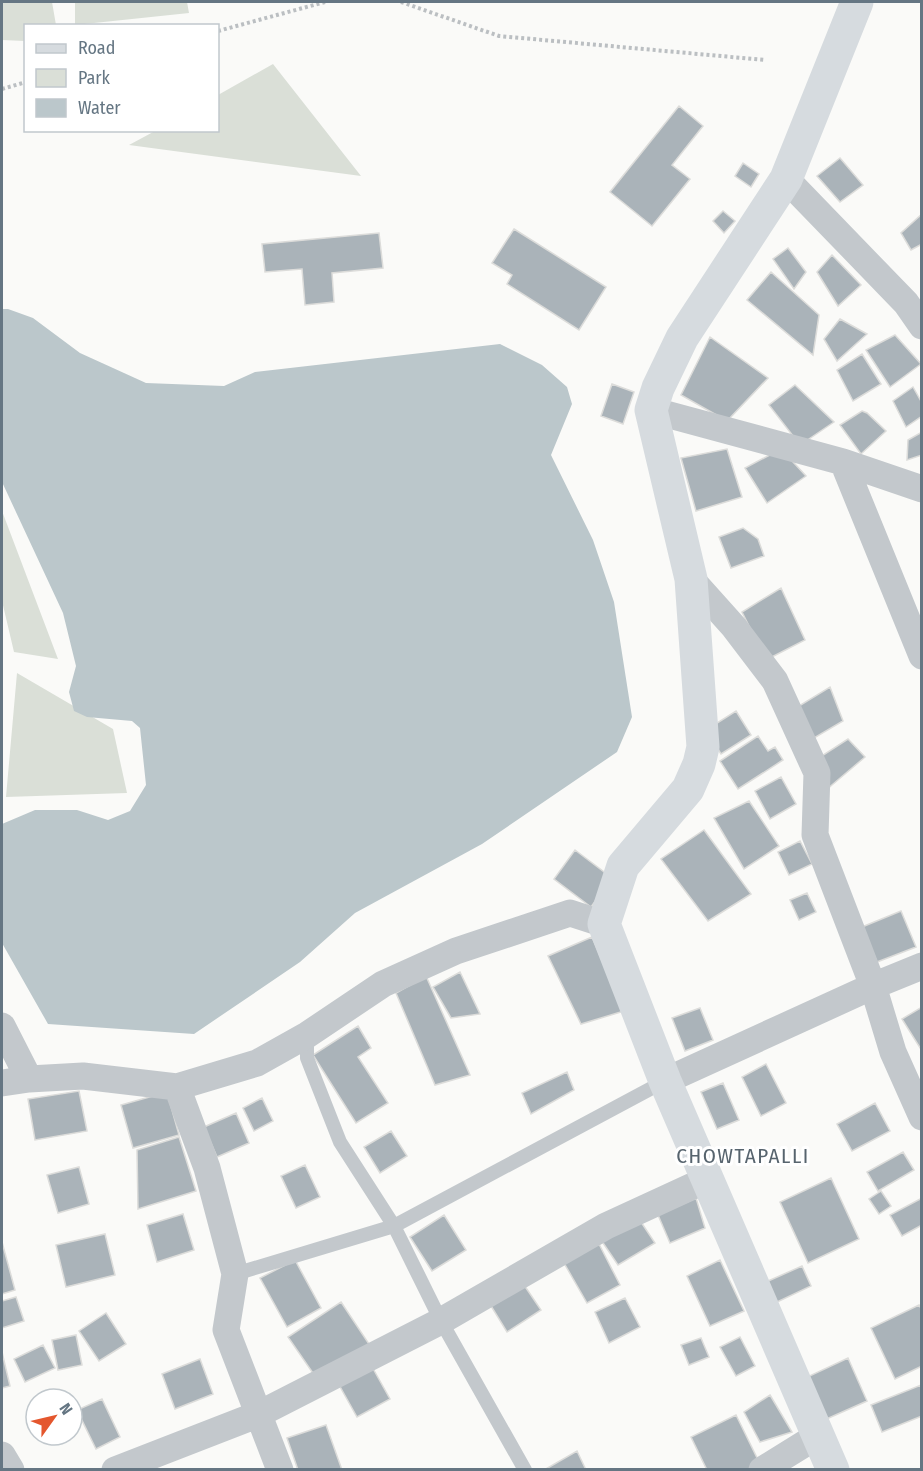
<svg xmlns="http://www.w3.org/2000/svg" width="923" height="1471" font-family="'Fira Sans Condensed',sans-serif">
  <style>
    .green { fill: #dadfd7 }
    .water { fill: #bbc7cb }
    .building { fill: #aab3b9; stroke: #dcdcda; stroke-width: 1.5 }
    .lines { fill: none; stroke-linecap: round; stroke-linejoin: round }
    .path { stroke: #bbbfc2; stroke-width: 4; stroke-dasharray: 3 3; stroke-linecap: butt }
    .service { stroke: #c3c8cc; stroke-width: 14 }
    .minor { stroke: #c3c8cc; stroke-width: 27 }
    .secondary { stroke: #d6dbdf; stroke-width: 33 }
    .labels { text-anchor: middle; stroke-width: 6; stroke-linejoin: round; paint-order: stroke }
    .quarter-label { font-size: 21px; letter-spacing: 1.5px; fill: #57646e; stroke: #fff }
  </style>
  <rect width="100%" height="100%" fill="#fafaf8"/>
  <path class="green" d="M2 2H52L56 25 26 26 25 41 2 40Z
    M75 2H187L189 13 75 25Z
    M273 64 361 176 129 145 155 131 218 130V95Z
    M2 511 58 659 14 652 2 601Z
    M17 673 113 729 127 793 6 797Z"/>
  <path class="water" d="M2 309H8L33 318 80 353 146 383 224 386 255 372 500 344 542 365 567 387 572 404 551 455 593 540 614 602 632 717 617 752 482 844 355 913 300 962 194 1034 48 1024 2 943V824L35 810H77L108 820 130 811 146 785 140 728 132 721 87 717 74 711 69 692 76 666 63 613 2 482Z"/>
  <path class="building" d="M679 106 703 126 672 165 690 179 652 226 610 192Z
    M840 158 863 185 840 202 817 176Z
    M743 163 759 174 751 187 735 176Z
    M723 211 735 221 724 233 713 221Z
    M922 214V244L911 250 901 233Z
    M514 229 606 287 579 330 507 284 512 275 492 263Z
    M379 233 383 268 332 273 334 302 305 305 302 269 265 272 262 244Z
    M788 248 806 272 794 289 773 259Z
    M832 255 861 285 838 306 817 272Z
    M771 272 819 315 813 355 747 300Z
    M840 319 867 334 837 361 824 339Z
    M895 335 921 364 890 387 866 350Z
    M710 337 768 378 727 421 681 395Z
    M862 354 881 384 853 401 837 370Z
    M612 384 634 392 623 424 601 416Z
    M795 385 834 422 800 445 769 405Z
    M913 387 922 403V416L906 427 893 401Z
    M862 411 867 413 886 431 861 454 840 425Z
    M922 432V455L907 460 908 440Z
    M727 449 742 497 696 511 681 458Z
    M781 449 806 476 767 503 745 468Z
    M743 528 758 539 764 556 731 568 719 537Z
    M781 588 805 640 766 660 742 612Z
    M830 687 843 721 809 741 794 709Z
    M736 711 751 735 721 754 706 730Z
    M758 736 768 751 775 747 783 760 738 789 720 761Z
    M848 739 865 757 826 790 817 759Z
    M781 777 796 804 770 819 755 791Z
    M749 801 779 846 744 869 714 818Z
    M704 830 751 894 708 921 661 859Z
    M800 841 812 864 789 875 778 852Z
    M575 850 612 878 591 907 554 879Z
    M807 893 816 912 799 920 790 900Z
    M901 911 916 947 877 962 862 927Z
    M592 937 624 1011 581 1024 548 956Z
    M460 972 480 1014 451 1018 433 987Z
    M426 976 470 1075 435 1085 396 993Z
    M922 1007V1051L902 1019Z
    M700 1008 713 1040 685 1051 672 1018Z
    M358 1026 371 1048 358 1057 388 1103 356 1123 313 1055Z
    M766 1064 786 1103 761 1116 742 1077Z
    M567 1072 574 1090 531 1114 522 1093Z
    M723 1083 739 1120 717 1129 701 1092Z
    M79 1091 87 1131 35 1140 28 1099Z
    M167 1092 179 1135 133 1148 121 1105Z
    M262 1098 273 1121 254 1131 243 1108Z
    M875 1103 890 1131 852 1151 837 1124Z
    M236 1113 249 1143 217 1157 204 1127Z
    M391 1131 407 1156 380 1173 364 1147Z
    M179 1137 196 1191 138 1209 137 1150Z
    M903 1152 914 1170 878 1191 867 1172Z
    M305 1165 320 1197 296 1208 281 1176Z
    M79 1167 89 1204 58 1213 47 1175Z
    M831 1178 859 1239 808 1263 780 1202Z
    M881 1191 891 1206 879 1214 869 1199Z
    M696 1198 705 1228 670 1243 658 1215Z
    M922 1198V1225L902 1236 890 1215Z
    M183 1214 194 1250 157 1262 147 1225Z
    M444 1215 466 1250 432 1271 410 1237Z
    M639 1219 655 1243 618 1265 599 1237Z
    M105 1234 115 1275 66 1287 56 1245Z
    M2 1242 15 1290 2 1294Z
    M599 1244 620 1285 587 1303 564 1263Z
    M295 1260 321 1308 287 1327 260 1278Z
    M720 1260 744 1311 710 1326 687 1276Z
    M802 1266 811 1286 775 1303 766 1282Z
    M522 1282 541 1310 507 1332 488 1301Z
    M16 1297 24 1321 2 1328V1301Z
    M625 1298 640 1327 609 1343 595 1312Z
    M341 1302 369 1344 317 1379 288 1337Z
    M919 1305 922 1310V1366L895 1379 871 1328Z
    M106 1313 126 1344 99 1361 79 1331Z
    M76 1335 82 1365 58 1370 52 1340Z
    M740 1337 755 1366 736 1376 720 1347Z
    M701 1338 709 1357 689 1365 681 1345Z
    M43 1345 55 1368 25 1382 14 1359Z
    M2 1352 10 1386 2 1388Z
    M848 1358 867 1401 822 1421 803 1379Z
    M200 1359 213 1394 175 1409 162 1374Z
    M371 1365 390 1399 357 1417 338 1383Z
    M921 1385 922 1416 882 1432 871 1405Z
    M770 1395 792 1432 760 1442 744 1412Z
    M102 1399 120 1437 96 1449 77 1410Z
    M736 1415 761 1466 753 1470H707L691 1437Z
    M326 1425 342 1470H298L287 1438Z
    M577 1451 586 1470H544Z"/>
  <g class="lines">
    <path class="path" d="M401 2 499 36 765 60
      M218 31 325 2
      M2 89 26 82"/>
    <path class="service" d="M307 1035V1058L340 1142 394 1226 441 1321 525 1470
      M235 1274 394 1226 665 1081"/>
    <path class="minor" d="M786 179 906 303 922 326
      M651 410 843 462 922 489
      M843 462 922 656
      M691 579 734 627 775 681 817 773 815 835 873 986 893 1052 922 1117
      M2 1026 29 1079
      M665 1081 873 986 922 966
      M2 1083 29 1079 83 1076 177 1087 257 1063 307 1035 383 984 456 951 570 913 604 924
      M177 1087 207 1168 235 1274 226 1330 280 1470
      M2 1455 11 1470
      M115 1470 259 1414 441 1321 606 1226 708 1179
      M762 1470 817 1436"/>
    <path class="secondary" d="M833 1470 665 1081 604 924 623 866 688 789 699 764 703 747 691 579 651 410 658 388 682 338 786 179 857 2"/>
  </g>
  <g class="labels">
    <g class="quarter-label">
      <text x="743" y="1163">CHOWTAPALLI</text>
    </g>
  </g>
  <rect width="923" height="1471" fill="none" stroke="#657683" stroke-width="6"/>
  <rect x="24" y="24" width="195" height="108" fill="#ffffff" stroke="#c1c8cd" stroke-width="1.5"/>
  <rect x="36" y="44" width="30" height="9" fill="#d6dbdf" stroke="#c1c8cd" stroke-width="1.5"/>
  <text x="78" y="54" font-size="18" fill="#657683">Road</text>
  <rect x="36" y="69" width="30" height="18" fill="#dadfd7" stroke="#c1c8cd" stroke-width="1.5"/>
  <text x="78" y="84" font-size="18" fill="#657683">Park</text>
  <rect x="36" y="99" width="30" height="18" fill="#bbc7cb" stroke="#c1c8cd" stroke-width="1.5"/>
  <text x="78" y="114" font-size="18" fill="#657683">Water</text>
  <g transform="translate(54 1417) rotate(56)"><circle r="28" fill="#ffffff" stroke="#c1c8cd" stroke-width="1.5"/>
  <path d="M0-4.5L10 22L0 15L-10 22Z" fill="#e4572e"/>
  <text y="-9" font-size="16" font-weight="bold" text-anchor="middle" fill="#657683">N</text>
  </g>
</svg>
